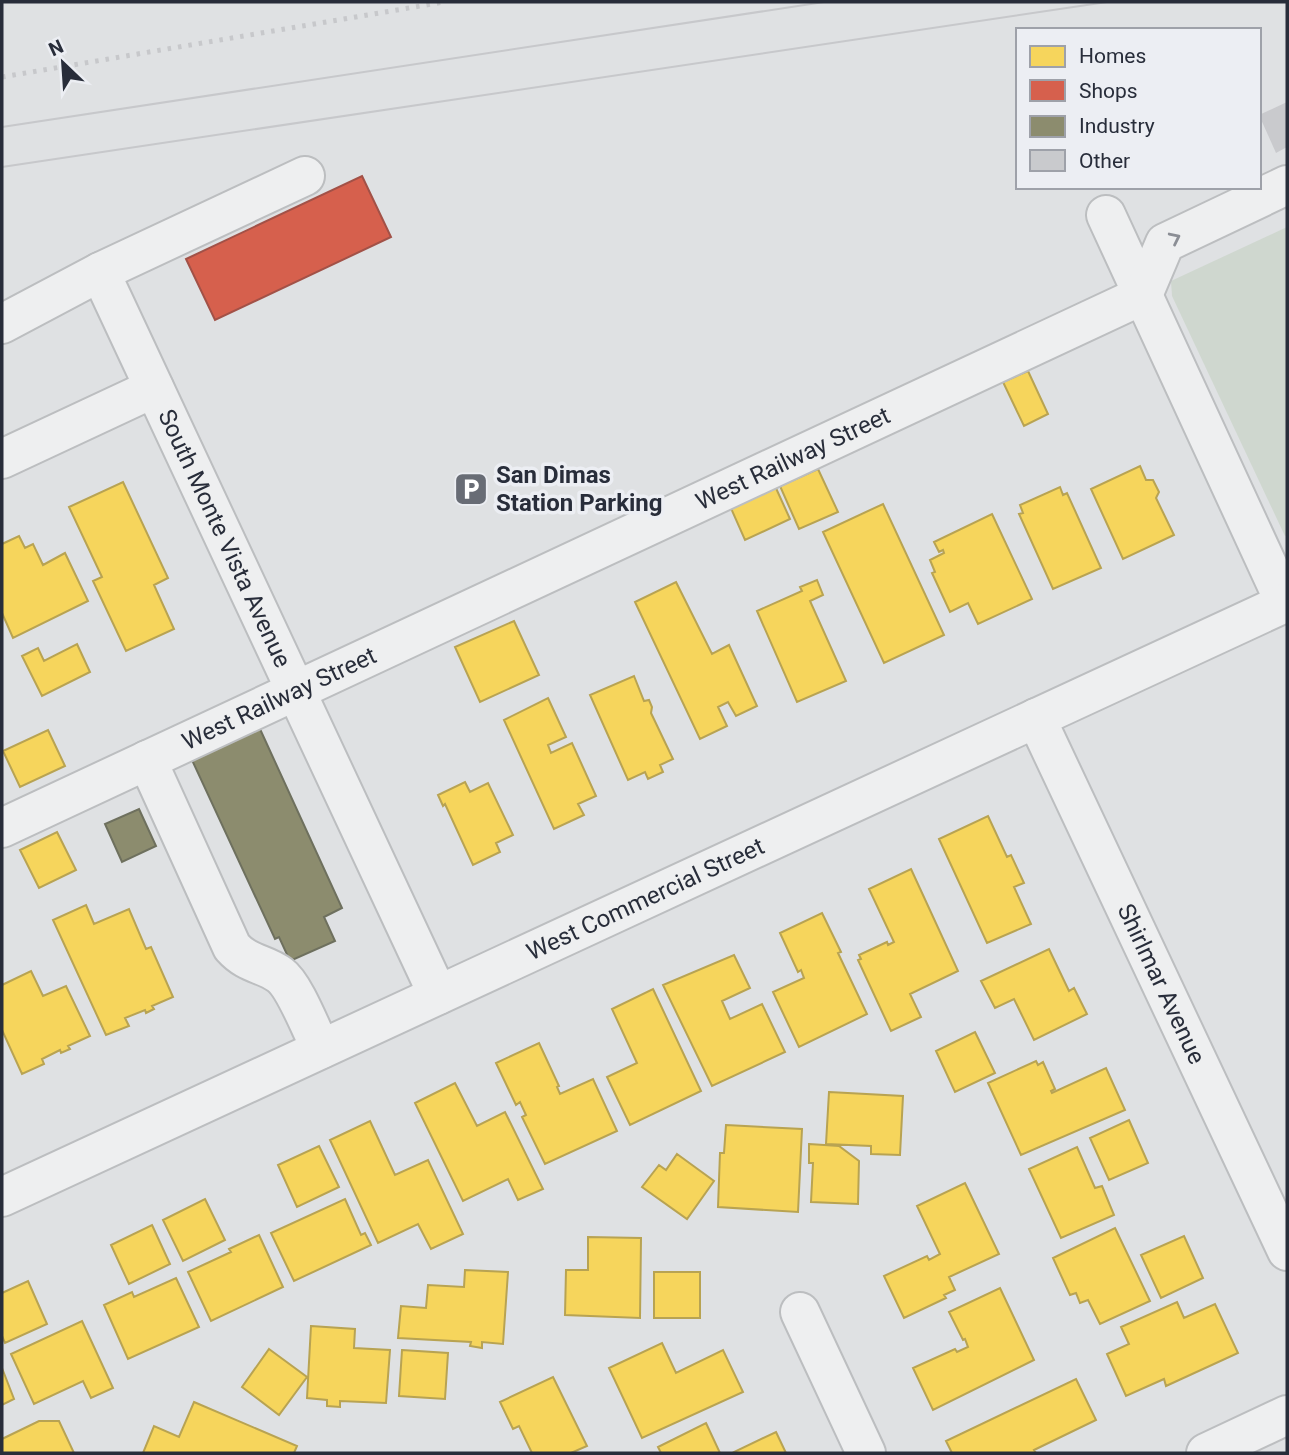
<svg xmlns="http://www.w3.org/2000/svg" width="1289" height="1455" font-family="Roboto,sans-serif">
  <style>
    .green { fill: #cfd7cf }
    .homes { fill: #f6d55c; stroke: #b8a352; stroke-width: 2 }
    .shops { fill: #d6604d; stroke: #a25147; stroke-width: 2 }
    .industry { fill: #8c8c6e; stroke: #6e705e; stroke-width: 2 }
    .building { fill: #c9cacd }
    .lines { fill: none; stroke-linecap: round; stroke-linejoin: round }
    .minor-casing { stroke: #bcbec0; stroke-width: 42 }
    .minor { stroke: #eeeff0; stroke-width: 38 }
    .tram { stroke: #c7c8cb; stroke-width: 2 }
    .rail { stroke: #c7c8cb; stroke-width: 5; stroke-dasharray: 3.5 7; stroke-linecap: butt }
    .oneway { stroke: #8b8e95 }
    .labels { text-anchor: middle; stroke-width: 7; stroke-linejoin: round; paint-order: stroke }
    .street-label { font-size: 24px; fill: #282d3a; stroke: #eceef3 }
    .poi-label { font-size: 24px; font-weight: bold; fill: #282d3a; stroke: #eceef3; text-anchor: start }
  </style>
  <rect width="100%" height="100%" fill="#dfe1e3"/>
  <path class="green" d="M1287 227V535L1285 536 1172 296 1171 281Z"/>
  <path class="homes" d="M1028 371 1048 414 1024 426 1003 382Z
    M1140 466 1146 480H1153L1159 492 1156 498 1174 535 1123 559 1091 489Z
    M818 469 838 512 799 529 780 486Z
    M123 482 168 578 154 585 174 629 126 651 93 581 102 577 69 507Z
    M775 486 790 519 745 540 730 506Z
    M1060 487 1063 495 1067 493 1101 568 1053 589 1019 514 1023 513 1020 505Z
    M883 504 944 635 884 663 823 532Z
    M992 514 1032 599 978 624 968 603 950 612 932 573 935 572 930 560 944 553 943 550 939 552 934 542Z
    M19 536 25 548 33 544 43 565 65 553 88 601 13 638 2 613V544Z
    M817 580 823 595 810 601 846 681 797 702 757 611 802 591 800 587Z
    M676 582 712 654 729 645 757 706 736 716 728 702 718 707 727 726 700 739 635 602Z
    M514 621 539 675 480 702 455 647Z
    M77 644 90 672 42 696 22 656 38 648 44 661Z
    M634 676 644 701 649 700 652 707 651 713 673 759 660 765 663 772 648 779 645 772 628 780 590 695Z
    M548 698 566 737 548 745 551 753 572 743 596 796 578 804 584 815 554 829 504 720Z
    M48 730 65 766 20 787 3 751Z
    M465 782 470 792 488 783 513 835 496 843 500 852 473 865 445 804 443 806 438 795Z
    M988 816 1007 857 1011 855 1024 883 1014 887 1031 924 987 943 939 839Z
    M57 832 76 870 39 888 20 850Z
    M911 869 958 971 910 994 921 1017 891 1031 858 960 861 959 859 955 887 942 888 945 894 942 869 889Z
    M86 905 94 924 129 909 146 949 151 947 173 997 152 1006 154 1009 146 1013 145 1010 125 1018 129 1026 106 1035 53 920Z
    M822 913 841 952 838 953 867 1014 799 1047 773 992 804 978 801 970 798 972 780 933Z
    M1049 949 1069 991 1074 988 1087 1014 1034 1040 1014 999 995 1008 981 981Z
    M734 955 750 988 722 1001 730 1019 762 1004 785 1052 712 1086 663 985Z
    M31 971 43 996 66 986 90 1036 68 1046 70 1049 61 1053 60 1050 42 1059 44 1064 22 1074 2 1030V985Z
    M653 989 701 1091 630 1125 607 1077 637 1063 612 1009Z
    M975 1032 995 1073 955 1092 936 1051Z
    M539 1043 559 1086 557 1087 560 1094 593 1079 617 1131 545 1164 522 1117 526 1115 520 1102 516 1105 496 1063Z
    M1036 1061 1038 1065 1043 1062 1055 1089 1051 1091 1052 1093 1106 1068 1125 1110 1021 1155 988 1083Z
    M455 1083 477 1126 505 1112 543 1189 518 1200 508 1179 463 1201 415 1103Z
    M829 1092 903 1096 900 1155 871 1154V1146L826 1144Z
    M1129 1120 1148 1163 1109 1180 1090 1138Z
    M370 1121 395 1175 428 1160 463 1234 431 1249 418 1224 378 1243 330 1140Z
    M726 1125 802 1129 798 1212 718 1207 720 1153H724Z
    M809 1144 839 1146 859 1161 858 1204 811 1202 813 1163H809Z
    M319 1146 339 1187 297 1207 278 1165Z
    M1077 1147 1095 1188 1102 1186 1114 1215 1061 1238 1029 1169Z
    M677 1154 714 1181 687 1219 642 1187 659 1165 666 1170Z
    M965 1183 999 1254 949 1277 955 1290 944 1295 946 1298 904 1318 884 1276 927 1256 929 1260 940 1254 917 1206Z
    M205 1199 225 1240 183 1261 163 1220Z
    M345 1199 361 1235 365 1233 371 1245 294 1281 271 1233Z
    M152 1225 170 1264 129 1284 111 1245Z
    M1115 1228 1150 1301 1100 1324 1088 1300 1080 1303 1076 1293 1070 1295 1053 1258Z
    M259 1235 283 1287 211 1321 188 1272 231 1252 229 1249Z
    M1184 1236 1203 1278 1161 1298 1141 1255Z
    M588 1237 641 1238 640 1318 565 1315 566 1270H588Z
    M465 1270 508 1272 503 1344 482 1342V1348L470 1346 471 1342 398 1338 401 1306 426 1308 428 1285 464 1287Z
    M654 1272H700V1318H654Z
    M176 1278 199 1327 128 1359 104 1305 132 1292 134 1297Z
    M28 1281 47 1324 5 1343 2 1336V1293Z
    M1000 1288 1034 1360 933 1410 913 1368 955 1349 957 1352 968 1347 965 1339 963 1340 949 1312Z
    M1177 1302 1184 1318 1215 1304 1238 1353 1166 1386 1164 1379 1126 1396 1107 1354 1129 1344 1121 1327Z
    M82 1321 113 1388 91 1398 83 1381 34 1404 11 1354Z
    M311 1326 355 1329 354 1348 390 1350 386 1403 340 1401V1407L327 1406V1400L307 1398Z
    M662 1343 676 1373 723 1350 743 1392 642 1438 609 1368Z
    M269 1349 307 1377 279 1415 242 1387Z
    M402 1350 448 1353 445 1399 399 1396Z
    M2 1368 14 1399 2 1405Z
    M553 1377 587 1446 571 1453H532L519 1426 513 1429 500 1402Z
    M1076 1379 1096 1420 1034 1450 1036 1453H952L946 1441Z
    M194 1402 297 1446 294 1453H143L154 1426 179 1437Z
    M39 1421H59L74 1453H2V1439Z
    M706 1423 720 1453H661L658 1447Z
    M776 1432 786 1453H735L734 1452Z"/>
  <path class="shops" d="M362 176 391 237 215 320 186 259Z"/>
  <path class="industry" d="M260 729 342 908 324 917 335 941 290 961 279 937 275 939 192 760Z
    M139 809 156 846 122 862 105 824Z"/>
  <path class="building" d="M1287 102V147L1276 153 1259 115Z"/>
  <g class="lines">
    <g class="minor-casing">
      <g id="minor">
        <path d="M1106 215 1285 603"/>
        <path id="s1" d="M100 272 438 995"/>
        <path d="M2 324 100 272 305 176"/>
        <path d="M2 459 154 388"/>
        <path id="s2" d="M1036 718 1287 1251"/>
        <path d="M147 760 232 947C248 965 264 963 280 975 295 986 312 1032 321 1049"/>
        <path id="s3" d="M2 828 1143 295 1165 243 1287 185"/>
        <path id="s4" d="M2 1197 1287 602"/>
        <path d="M800 1312 866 1453"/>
        <path d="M1206 1453 1287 1415"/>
      </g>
    </g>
    <use href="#minor" class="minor"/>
    <path class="tram" d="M2 127 824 2
      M2 167 1107 2"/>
    <path class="rail" d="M2 77 444 2"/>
  </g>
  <defs><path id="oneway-chevron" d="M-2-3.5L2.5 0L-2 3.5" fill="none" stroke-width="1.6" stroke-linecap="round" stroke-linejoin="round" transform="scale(1.75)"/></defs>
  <use class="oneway" href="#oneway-chevron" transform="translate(1175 238) rotate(-26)"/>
  <defs>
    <g id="parking-square" transform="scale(1.75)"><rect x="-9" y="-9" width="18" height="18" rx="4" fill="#686c75" stroke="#eceef3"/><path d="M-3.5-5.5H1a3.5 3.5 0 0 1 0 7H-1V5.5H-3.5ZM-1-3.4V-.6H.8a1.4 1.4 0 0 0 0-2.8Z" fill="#fff"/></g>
  </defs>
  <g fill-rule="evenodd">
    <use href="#parking-square" x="471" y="489"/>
  </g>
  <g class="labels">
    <g class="street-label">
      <text dy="8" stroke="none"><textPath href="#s3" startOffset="873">West Railway Street</textPath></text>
      <text dy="8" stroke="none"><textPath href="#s1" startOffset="294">South Monte Vista Avenue</textPath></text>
      <text dy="8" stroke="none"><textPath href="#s3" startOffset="306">West Railway Street</textPath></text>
      <text dy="8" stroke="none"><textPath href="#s4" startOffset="709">West Commercial Street</textPath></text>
      <text dy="8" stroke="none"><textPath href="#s2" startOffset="294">Shirlmar Avenue</textPath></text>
    </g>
    <g class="poi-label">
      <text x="496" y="483">San Dimas<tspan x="496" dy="28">Station Parking</tspan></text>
    </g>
  </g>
  <rect width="1289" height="1455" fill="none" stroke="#282d3a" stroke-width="7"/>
  <rect x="1016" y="28" width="245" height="161" fill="#eceef3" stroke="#9ea1a9" stroke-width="2"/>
  <rect x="1030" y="46" width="35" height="21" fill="#f6d55c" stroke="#9ea1a9" stroke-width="2"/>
  <text x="1079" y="63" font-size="21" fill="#282d3a">Homes</text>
  <rect x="1030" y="80" width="35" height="21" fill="#d6604d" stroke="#9ea1a9" stroke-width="2"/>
  <text x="1079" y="98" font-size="21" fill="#282d3a">Shops</text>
  <rect x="1030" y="116" width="35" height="21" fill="#8c8c6e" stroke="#9ea1a9" stroke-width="2"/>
  <text x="1079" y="133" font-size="21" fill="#282d3a">Industry</text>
  <rect x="1030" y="150" width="35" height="21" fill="#c9cacd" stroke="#9ea1a9" stroke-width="2"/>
  <text x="1079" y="168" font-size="21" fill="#282d3a">Other</text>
  <g transform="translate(63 63) rotate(335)" stroke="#eceef3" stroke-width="5" paint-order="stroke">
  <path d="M0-5L12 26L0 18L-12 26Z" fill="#282d3a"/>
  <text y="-10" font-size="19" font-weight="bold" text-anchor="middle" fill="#282d3a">N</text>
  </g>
</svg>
